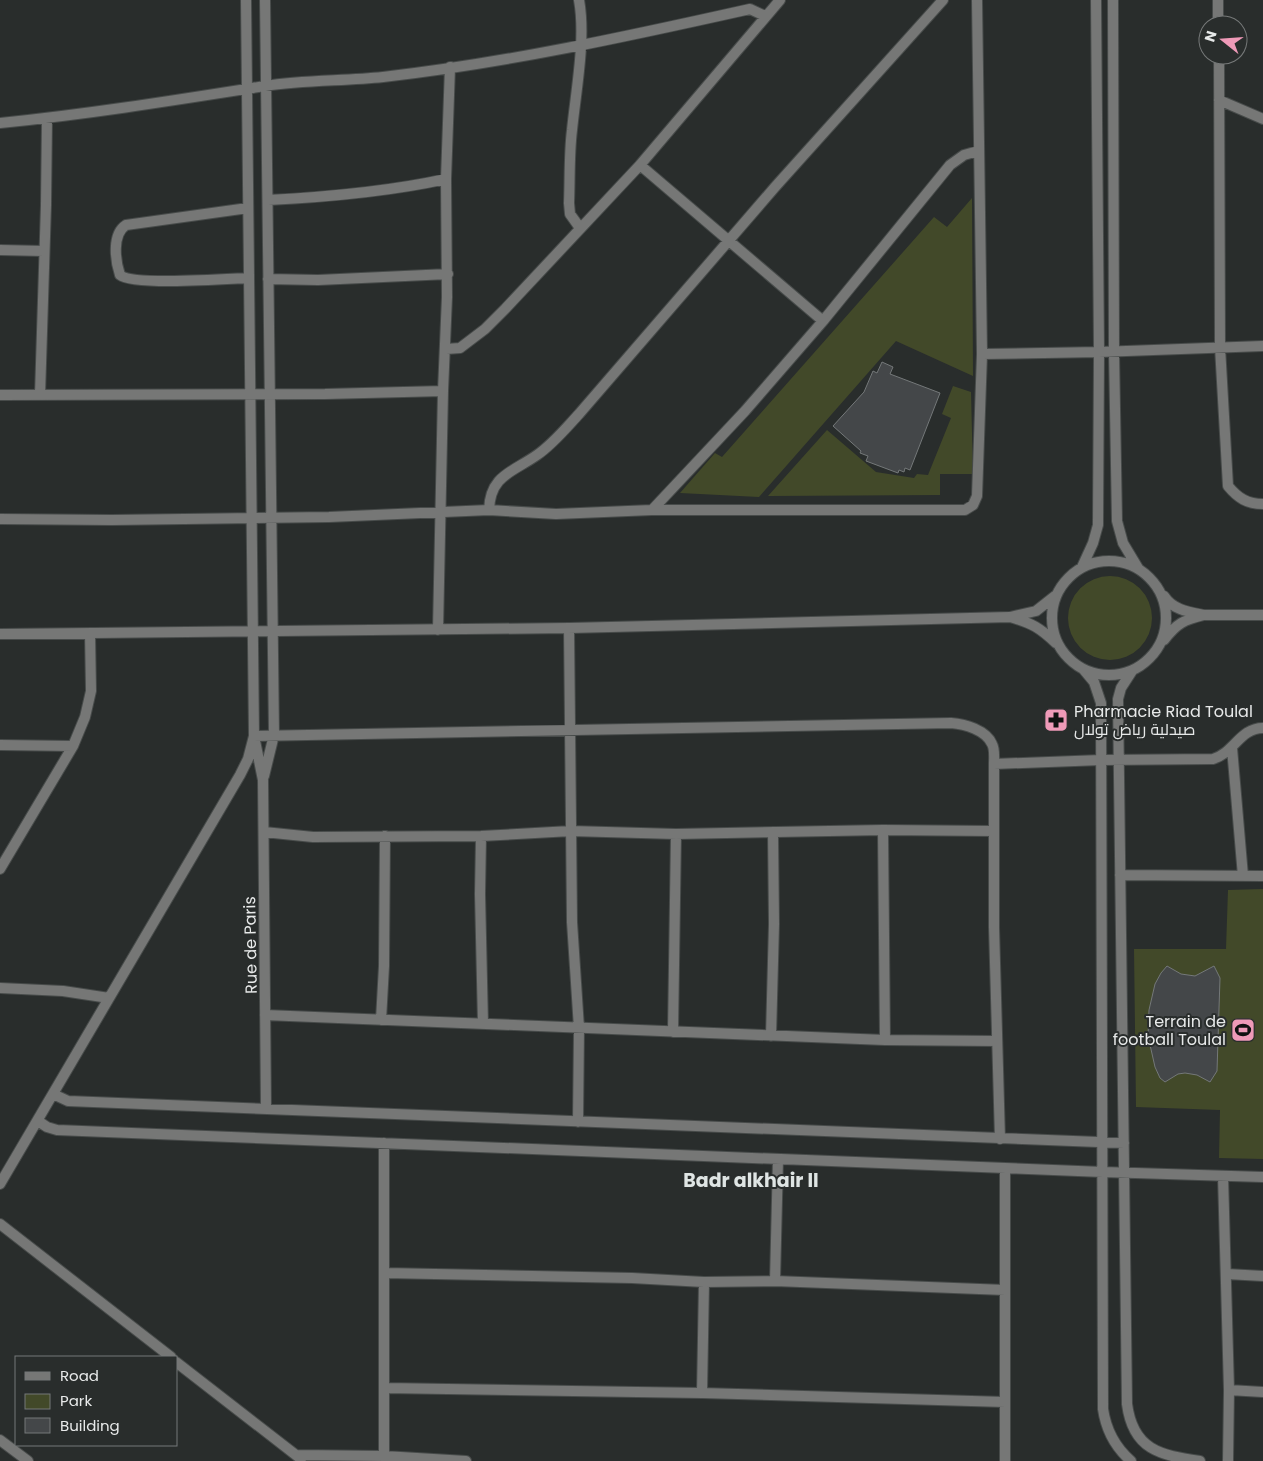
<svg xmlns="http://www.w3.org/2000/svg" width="1263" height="1461" font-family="Poppins,Cairo,sans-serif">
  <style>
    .green { fill: #424929 }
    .building { fill: #444749; stroke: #747879 }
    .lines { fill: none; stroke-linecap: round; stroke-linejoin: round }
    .minor-casing { stroke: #474b4a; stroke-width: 12 }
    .minor { stroke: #767776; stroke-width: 10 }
    .labels { text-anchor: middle; stroke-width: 4; stroke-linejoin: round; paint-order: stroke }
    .poi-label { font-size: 16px; fill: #e7e9e9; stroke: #292d2c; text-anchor: start }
    .street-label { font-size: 16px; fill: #e7e9e9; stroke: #292d2c }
    .quarter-label { font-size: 19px; font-weight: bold; fill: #dfe5e4; stroke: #292d2c }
  </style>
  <rect width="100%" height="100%" fill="#292d2c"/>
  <path class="green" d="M972 198 973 376 896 341 759 497 680 493 715 453 722 457 934 217 947 227Z
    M953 386 971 392 973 474H940V495L768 496 827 430 876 472 914 478 917 474 928 475 951 418 942 414Z
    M1068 618a42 42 0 1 1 84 0a42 42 0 1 1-84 0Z
    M1263 889V1159L1219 1158 1220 1110 1136 1107 1134 949H1226L1228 890Z"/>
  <path class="building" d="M882 362 893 367 890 374 940 393 910 470 905 468 904 472 899 470 898 473 866 461 868 456 860 453 861 451 833 426 864 392 873 371 877 373Z
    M1167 966 1181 974 1195 976 1214 966 1220 978 1217 1071 1210 1082 1197 1075 1185 1073 1178 1074 1165 1082 1160 1078 1155 1067 1148 1036 1149 1010 1155 984 1161 973Z"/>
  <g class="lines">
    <g class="minor-casing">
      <path id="minor" d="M246 0 254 736 263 780 266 1109
        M579 0C586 39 576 90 572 130 569 154 570 179 569 203L570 214 580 228
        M1113 0 1114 352 1117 521 1123 543 1138 568
        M1218 0V25
        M1219 55 1220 347 1228 486C1238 498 1247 504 1263 504
        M1219 100 1263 119
        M0 123C89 114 176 100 265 86 303 80 344 81 383 77 506 63 629 36 750 9L765 16
        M640 165 823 321
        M268 200C328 197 387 192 446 179
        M248 208 126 225C112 234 115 260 120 275 133 286 227 279 249 278
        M0 250 44 251
        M268 279 318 280 448 274
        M446 349 460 348 485 329 505 309 640 165 780 0
        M982 354 1099 352 1263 346
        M0 395 325 394 443 391
        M40 395 46 205 47 118
        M489 510C490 475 513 472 537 455 553 444 566 428 579 414L775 187 943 0
        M652 510 745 411 823 321 950 165 964 155 978 151
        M0 519 112 520 329 517 489 510 556 514 652 510H965L973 505 977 496 982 354 977 0
        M1052 618a57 57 0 1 1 114 0a57 57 0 1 1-114 0Z
        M1082 567 1093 543 1098 525 1099 352 1096 0
        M1055 596 1036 611 1010 617C1032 623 1040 628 1056 643
        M1164 596C1173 610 1189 612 1204 615 1184 620 1177 623 1164 640
        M1204 615H1263
        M569 628 572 922 579 1028 578 1122
        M438 630 443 391 447 297 446 179 450 67
        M0 634 569 628 1010 617
        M1084 670 1094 682 1101 703 1103 1409C1106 1430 1115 1447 1131 1461
        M1132 671 1121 688 1118 699 1127 1404C1133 1450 1160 1455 1200 1461
        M0 745 73 746
        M1232 748 1243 876
        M994 764 1101 760 1213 759C1234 753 1240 728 1263 728
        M264 776 274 735 265 0
        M883 830 885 1040
        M264 832 313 837 481 836 571 831 676 834 883 830 994 831
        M481 836 480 894 483 1024
        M0 869 73 746 85 717 91 691 90 633
        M1120 875 1263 876
        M0 988 63 991 109 998
        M265 1015 885 1040 997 1041
        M381 1020 384 966 385 836
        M673 1032 676 834
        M771 1036 774 924 773 832
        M53 1094 68 1101 1124 1143
        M38 1121 47 1127 57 1130 1103 1172 1263 1177
        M384 1143V1456
        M1005 1168V1461
        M1223 1176 1229 1390 1228 1461
        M0 1184 240 775 248 759 254 736 951 723C965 724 986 730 992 744 995 749 994 758 994 764V927L1000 1139
        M0 1224 171 1357
        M385 1273 632 1278 704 1282 775 1281 1005 1290
        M1227 1274 1263 1276
        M775 1281 778 1159
        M176 1362 301 1459
        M385 1388 702 1393 1005 1402
        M1229 1390 1263 1392
        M702 1393 704 1282
        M0 1440 28 1461
        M296 1455 384 1456 466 1461"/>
    </g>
    <use href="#minor" class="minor"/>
  </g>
  <defs>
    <g id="pharmacy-square" transform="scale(1.25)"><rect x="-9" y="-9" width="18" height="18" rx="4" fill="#ef9ab8" stroke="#292d2c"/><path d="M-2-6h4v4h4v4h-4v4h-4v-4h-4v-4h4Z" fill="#111"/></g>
    <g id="stadium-square" transform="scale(1.25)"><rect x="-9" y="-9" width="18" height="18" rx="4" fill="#ef9ab8" stroke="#292d2c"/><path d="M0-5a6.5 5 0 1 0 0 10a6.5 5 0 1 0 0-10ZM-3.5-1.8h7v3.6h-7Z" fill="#111"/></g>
  </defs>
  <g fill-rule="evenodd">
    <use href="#pharmacy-square" x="1056" y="720"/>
    <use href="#stadium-square" x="1243" y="1030"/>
  </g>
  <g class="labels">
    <g class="poi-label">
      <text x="1074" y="717">Pharmacie Riad Toulal<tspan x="1074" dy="18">صيدلية رياض تولال</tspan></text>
      <text x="1226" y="1027" text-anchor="end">Terrain de<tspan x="1226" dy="18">football Toulal</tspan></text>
    </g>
    <g class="street-label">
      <text transform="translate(250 945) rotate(-91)" y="6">Rue de Paris</text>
    </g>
    <g class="quarter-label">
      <text x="751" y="1187">Badr alkhair II</text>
    </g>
  </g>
  <rect x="15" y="1356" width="162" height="90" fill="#292d2c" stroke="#757878"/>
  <rect x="25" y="1372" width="25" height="8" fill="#767776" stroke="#757878"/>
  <text x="60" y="1381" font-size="15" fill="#e7e9e9">Road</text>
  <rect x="25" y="1394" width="25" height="15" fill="#424929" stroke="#757878"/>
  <text x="60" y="1406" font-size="15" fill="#e7e9e9">Park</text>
  <rect x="25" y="1418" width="25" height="15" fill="#444749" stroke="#757878"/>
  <text x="60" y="1431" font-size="15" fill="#e7e9e9">Building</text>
  <g transform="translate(1223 40) rotate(287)"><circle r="24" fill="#292d2c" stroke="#757878"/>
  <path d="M0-4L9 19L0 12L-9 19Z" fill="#ef9ab8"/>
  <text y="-8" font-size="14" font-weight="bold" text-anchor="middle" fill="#e7e9e9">N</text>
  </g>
</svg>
